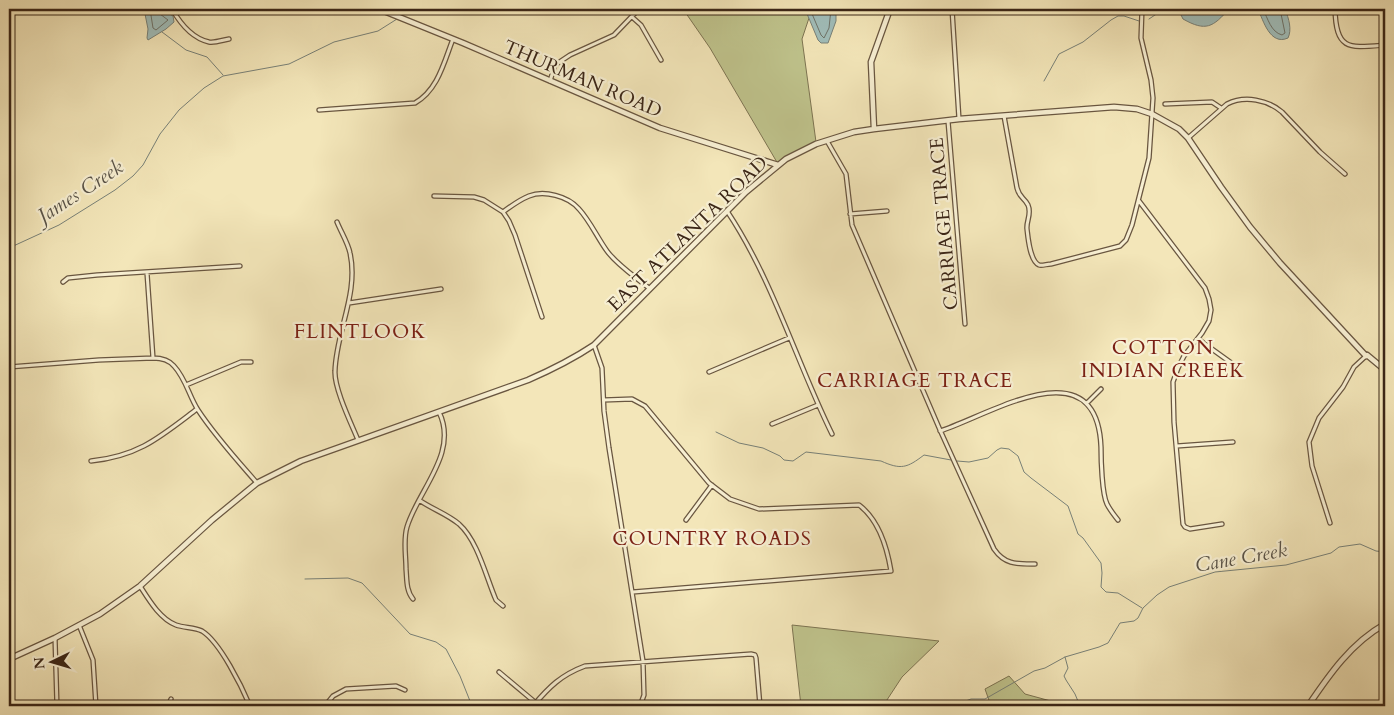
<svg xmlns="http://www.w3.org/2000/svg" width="1394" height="715" font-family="Cardo,serif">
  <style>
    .green { fill: #bfc38c; stroke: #7d7452 }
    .water { fill: #a0bdb9; stroke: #788178 }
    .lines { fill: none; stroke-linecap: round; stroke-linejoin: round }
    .shore { stroke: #6e7268; stroke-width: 1 }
    .stream { stroke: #788178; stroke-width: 1 }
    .minor-casing { stroke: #695640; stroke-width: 5.5 }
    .tertiary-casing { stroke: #695640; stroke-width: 7 }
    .minor { stroke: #f7efd2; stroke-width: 3 }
    .tertiary { stroke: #f7efd2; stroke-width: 4.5 }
    .labels { text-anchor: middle; stroke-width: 4.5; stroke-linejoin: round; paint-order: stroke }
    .street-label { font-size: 19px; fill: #3b2617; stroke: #f7efd2 }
    .water-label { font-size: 20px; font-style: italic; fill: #595348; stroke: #f7efd2 }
    .neighbourhood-label { font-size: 20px; letter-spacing: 1px; fill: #7a1f14; stroke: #f7efd2 }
  </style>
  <rect width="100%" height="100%" fill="#f3e6b9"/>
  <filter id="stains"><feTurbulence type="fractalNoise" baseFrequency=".004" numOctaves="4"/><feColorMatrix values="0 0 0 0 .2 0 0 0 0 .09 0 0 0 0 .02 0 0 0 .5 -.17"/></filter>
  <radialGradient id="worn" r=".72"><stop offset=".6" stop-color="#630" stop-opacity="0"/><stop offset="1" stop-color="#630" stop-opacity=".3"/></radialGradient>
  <path class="green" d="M683 9H812L802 39 816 142 778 164 710 48Z
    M792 625 939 641 902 677 883 706H801Z
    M1009 676 1025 694 1069 706H991L985 689Z"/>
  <path class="water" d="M144 9H161L173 16 174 22 166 29 148 40 147 38 148 29Z
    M805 9H836V21L828 43H821L818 40Z
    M1178 9H1229C1213 27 1206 32 1183 19Z
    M1258 9 1285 10C1289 18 1292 30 1288 38 1270 46 1263 20 1258 9Z"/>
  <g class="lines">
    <path class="shore" d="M150 9 153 28 156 30 168 20 160 14 159 9
      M810 9 821 35 824 38 829 28 831 9
      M1263 9C1268 19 1271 32 1282 35L1285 33 1280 9"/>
    <path class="stream" d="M419 9 441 12 459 9
      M1286 9V13
      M400 16 411 9
      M1149 19 1164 9
      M162 32 186 50 207 57 223 75
      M1044 81 1059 54 1083 42 1111 20 1118 16H1124L1139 21
      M9 248 59 225 115 190 133 176 143 165 160 134 179 110 204 88 223 76 289 64 334 42 378 31 397 19
      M716 432 739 443 763 448 780 456 784 460 793 461 806 452 881 461C901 470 907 468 924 455L951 460
      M957 461 969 462 988 458 997 450 1001 448 1009 449 1018 456 1024 472 1031 478 1068 506 1078 534 1083 538 1101 563 1102 573 1101 587 1106 592 1118 593 1142 608
      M305 579 348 578 362 583 410 634 436 642 446 649 460 676 472 706
      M1065 657 1068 668 1064 676 1066 680 1075 694 1080 706
      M959 706 963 702 971 699H985L1034 671 1045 668 1065 657 1099 647 1108 643 1120 623 1134 621 1138 618 1143 608 1157 595 1169 587 1215 572 1286 565 1331 553 1339 547 1360 544 1376 551 1385 552"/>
    <g class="minor-casing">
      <path id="minor" d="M172 9C180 23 191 38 209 42 215 43 223 40 229 39
        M952 9 959 119
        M1335 9C1336 51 1349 48 1385 45
        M632 17 641 25 661 60
        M550 81 555 65 570 55 614 35 639 9
        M1165 104 1212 102 1221 108
        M319 110 415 103C438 90 444 62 453 39
        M1004 116 1017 188C1020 199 1024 197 1028 205 1032 214 1026 221 1027 229 1028 238 1030 261 1039 265 1042 266 1047 264 1051 264L1120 246 1126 240 1132 225 1149 158 1153 98 1151 80 1141 38 1142 9
        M948 121 965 324
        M1188 138 1227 104C1245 95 1268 100 1282 112L1320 152 1345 174
        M827 141 846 174 852 225 940 430 994 549C1005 565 1017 564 1035 564
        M434 196 474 197 484 200 503 212 509 221 515 235 542 317
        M1139 201 1205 288 1209 299 1211 310 1209 321 1202 333 1184 356 1178 368 1173 382 1174 422 1183 524 1185 527 1190 529 1222 524
        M727 211C773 280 796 361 832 434
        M503 212C511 206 519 200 529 196 544 190 568 196 579 209 590 221 597 237 607 251 618 266 636 277 650 289
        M850 214 887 211
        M337 222C341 232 348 243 350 253 359 293 336 332 335 371 334 388 351 423 358 440
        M147 273 153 358
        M63 282 68 278 97 275 240 266
        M349 303 441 289
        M1198 339 1230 362
        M594 345 602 368 604 411 609 448 643 661 644 695 640 706
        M9 367 99 360 153 358C160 358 169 360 174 366 186 379 189 396 198 410 215 436 237 460 257 483
        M709 372 789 338
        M186 385 241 362H251
        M604 400 632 399 645 406 709 483 730 499 759 509 859 505C879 520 887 547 891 571L633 592
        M1087 403 1101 389
        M772 424 818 405
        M940 431C990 415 1097 345 1101 447 1101 460 1102 494 1107 504 1110 510 1114 515 1118 520
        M1177 446 1233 442
        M91 461C139 456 160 437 197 409
        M419 500C432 509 447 514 459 524 478 541 486 577 496 600L503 606
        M686 520 712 485
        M1330 523 1312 466 1309 442 1319 418 1343 387 1354 367 1367 355
        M140 586C149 600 160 619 176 625 184 628 195 627 202 631 220 642 242 687 250 706
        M413 599C406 591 407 579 406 569 406 555 403 540 407 527 418 490 459 453 439 412
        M79 625 93 660 96 706
        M55 638 57 706
        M499 672 536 703
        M168 706 171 699
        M325 706 333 696 346 689 396 686 405 690
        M533 706C549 687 561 675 585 666L751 654 755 655 756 658 760 706"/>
    </g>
    <g class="tertiary-casing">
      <path id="tertiary" d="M379 9 463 43 660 128 778 165
        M874 129 871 62 890 9
        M9 659 55 638 100 614 140 586 212 520 257 483 301 461 528 380C551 370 573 359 594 345L746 192 786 159 816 144 854 132 874 129 959 119 1114 107 1137 109 1152 114 1179 129 1188 138 1221 187 1250 227 1280 263 1366 356 1367 355 1385 370
        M1308 706C1329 675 1351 643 1385 624"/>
    </g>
    <use href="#minor" class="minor"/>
    <use href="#tertiary" class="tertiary"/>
  </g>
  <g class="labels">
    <g class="street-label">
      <text transform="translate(583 78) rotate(23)" y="7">THURMAN ROAD</text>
      <text transform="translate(943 224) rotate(-95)" y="7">CARRIAGE TRACE</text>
      <text transform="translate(687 233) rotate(-44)" y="7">EAST ATLANTA ROAD</text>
    </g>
    <g class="water-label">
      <text transform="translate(80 191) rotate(-33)" y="7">James Creek</text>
      <text transform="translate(1241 557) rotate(-10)" y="7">Cane Creek</text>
    </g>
    <g class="neighbourhood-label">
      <text x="360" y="338">FLINTLOOK</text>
      <text x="1163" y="354">COTTON<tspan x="1163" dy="23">INDIAN CREEK</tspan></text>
      <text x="915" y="387">CARRIAGE TRACE</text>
      <text x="712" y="545">COUNTRY ROADS</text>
    </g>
  </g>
  <rect width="1394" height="715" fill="none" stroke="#f3e6b9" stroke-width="30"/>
  <rect x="10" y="10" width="1374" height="695" fill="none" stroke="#3b2617" stroke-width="2.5"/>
  <rect x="15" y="15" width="1364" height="685" fill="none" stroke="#3b2617"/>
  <g transform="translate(52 662) rotate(265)" stroke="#f7efd2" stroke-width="4" paint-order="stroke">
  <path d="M0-4L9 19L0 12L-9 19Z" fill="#3b2617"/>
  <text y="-8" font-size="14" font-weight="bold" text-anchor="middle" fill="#3b2617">N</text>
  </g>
  <rect width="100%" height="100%" filter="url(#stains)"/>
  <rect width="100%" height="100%" fill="url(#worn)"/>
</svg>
